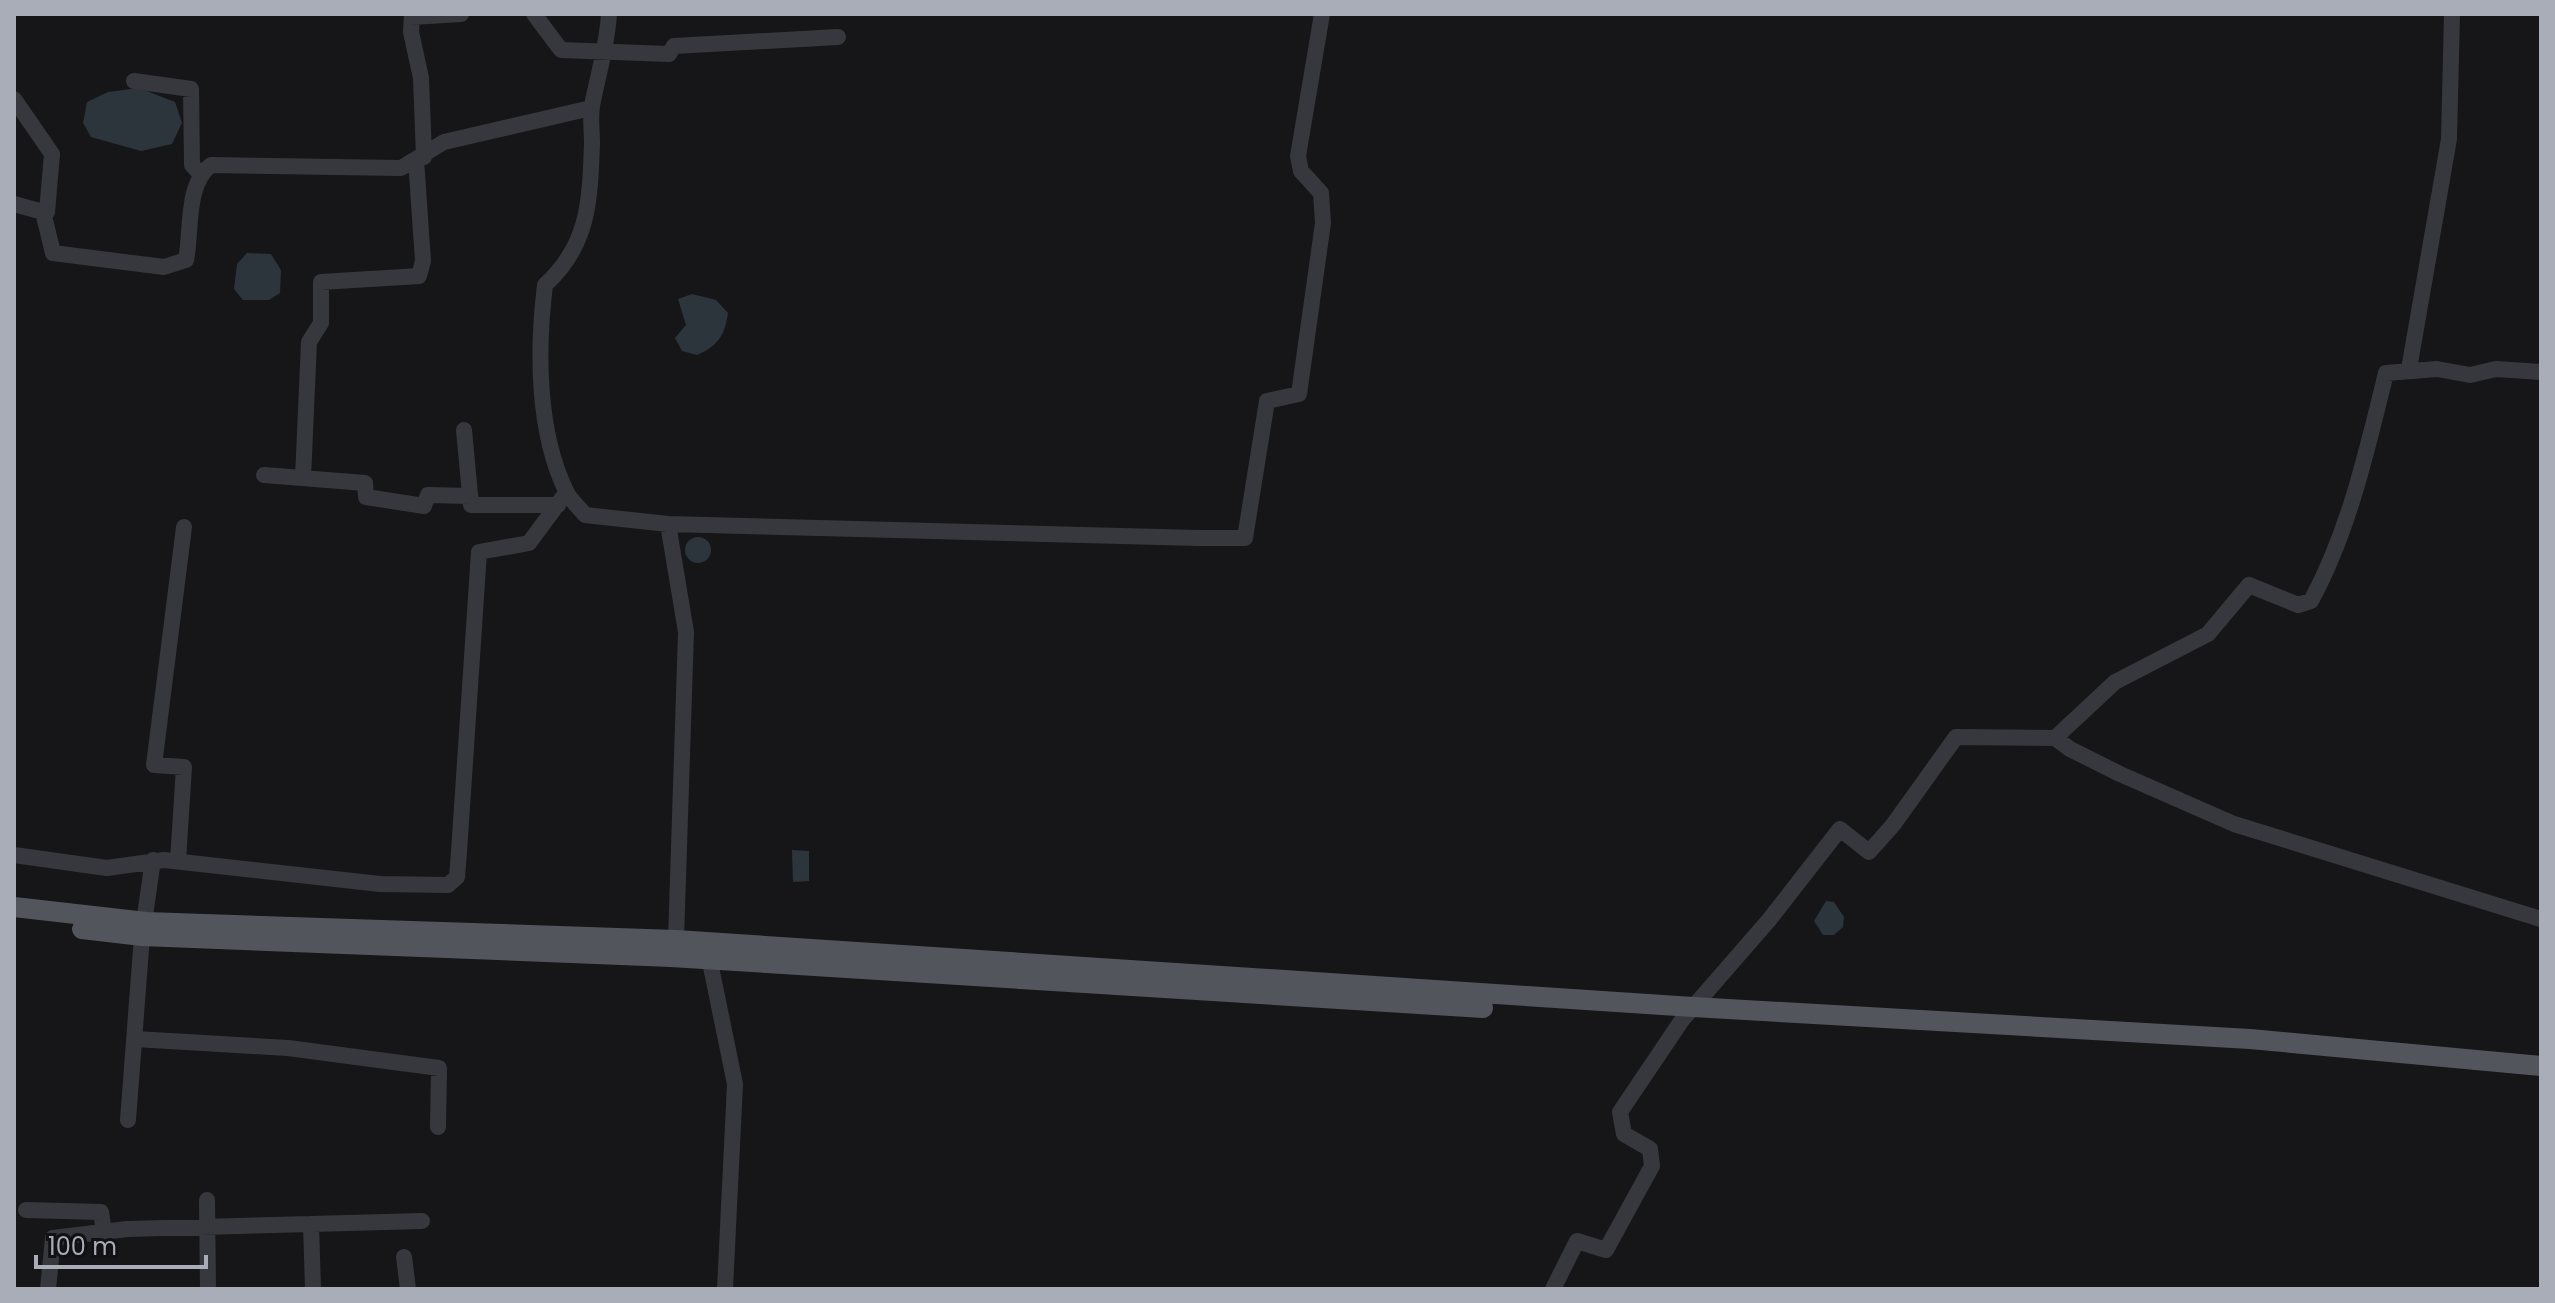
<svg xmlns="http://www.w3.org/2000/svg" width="2555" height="1303" font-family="Poppins,sans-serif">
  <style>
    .water { fill: #2c353c }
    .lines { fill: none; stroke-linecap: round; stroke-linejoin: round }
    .minor { stroke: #37383d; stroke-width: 16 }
    .major { stroke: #53555c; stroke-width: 20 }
  </style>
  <rect width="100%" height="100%" fill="#161618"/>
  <path class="water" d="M139 88 175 102 182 123 172 144 141 151 91 137 83 123 87 102 108 92Z
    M247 253 271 254 281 270 280 293 269 300H243L234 289 237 264Z
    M692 294 716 300 728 313C725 335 718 346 697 355L682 351 675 338 686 325 678 299Z
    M685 550a13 13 0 1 1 26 0a13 13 0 1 1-26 0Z
    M792 850 809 851V881L793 882Z
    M1826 901 1834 902 1844 917 1843 927 1834 935H1823L1814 921Z"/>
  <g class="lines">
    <path class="minor" d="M412 14 411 32 421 78 424 157
      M534 14 561 50 669 54 674 46 838 37
      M609 14C607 47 598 74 592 106 590 117 592 131 592 143 590 201 589 245 545 285 537 350 537 431 566 491 570 500 579 507 585 515L668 524 1198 538H1245L1267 401 1299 394 1323 223 1321 193 1301 171 1298 156 1322 14
      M412 17 461 14
      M134 81 191 89 192 165 201 175
      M14 99 52 154 47 212
      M14 204 43 212 53 253 164 267 186 260C192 231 185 185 211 165L401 168 444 142 591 108
      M2409 369 2449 139 2452 14
      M464 430 471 505H558
      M264 475 365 483 366 497 424 506 428 495 470 496
      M303 478 309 342 321 323V282L419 276 423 261 416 159
      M668 524 686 632 676 940
      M2055 738 2070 749 2120 774 2234 824 2541 919
      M14 855 107 868 164 860 380 884 448 885 457 877 459 852 479 552 529 543 566 493
      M178 861 184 767 154 765 184 527
      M711 950 710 962 735 1084 725 1289
      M135 1039 288 1048 439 1068 438 1127
      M128 1120 142 936 153 860
      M207 1200 208 1289
      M26 1210 101 1212 104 1232
      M404 1257 408 1289
      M48 1289 53 1238 127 1229 311 1224
      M313 1289 311 1224 422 1221
      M1553 1289 1577 1241 1606 1250 1652 1166 1650 1149 1624 1134 1620 1112 1682 1020 1769 920 1840 829 1869 852 1893 825 1956 737 2055 738 2115 682 2208 634 2249 585 2298 605 2311 601C2349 531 2367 450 2386 373L2437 369 2470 375 2496 369 2541 372"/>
    <path class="major" d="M14 907 146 922 676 940 1693 1007 2250 1039 2541 1066
      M82 929 142 936 671 957 1483 1008"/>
  </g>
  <rect width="2555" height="1303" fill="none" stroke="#a8adb8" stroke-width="32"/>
  <path d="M36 1255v12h170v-12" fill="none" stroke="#a8adb8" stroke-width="4"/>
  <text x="48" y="1255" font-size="24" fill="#a8adb8" stroke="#111113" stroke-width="6" paint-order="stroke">100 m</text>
</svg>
